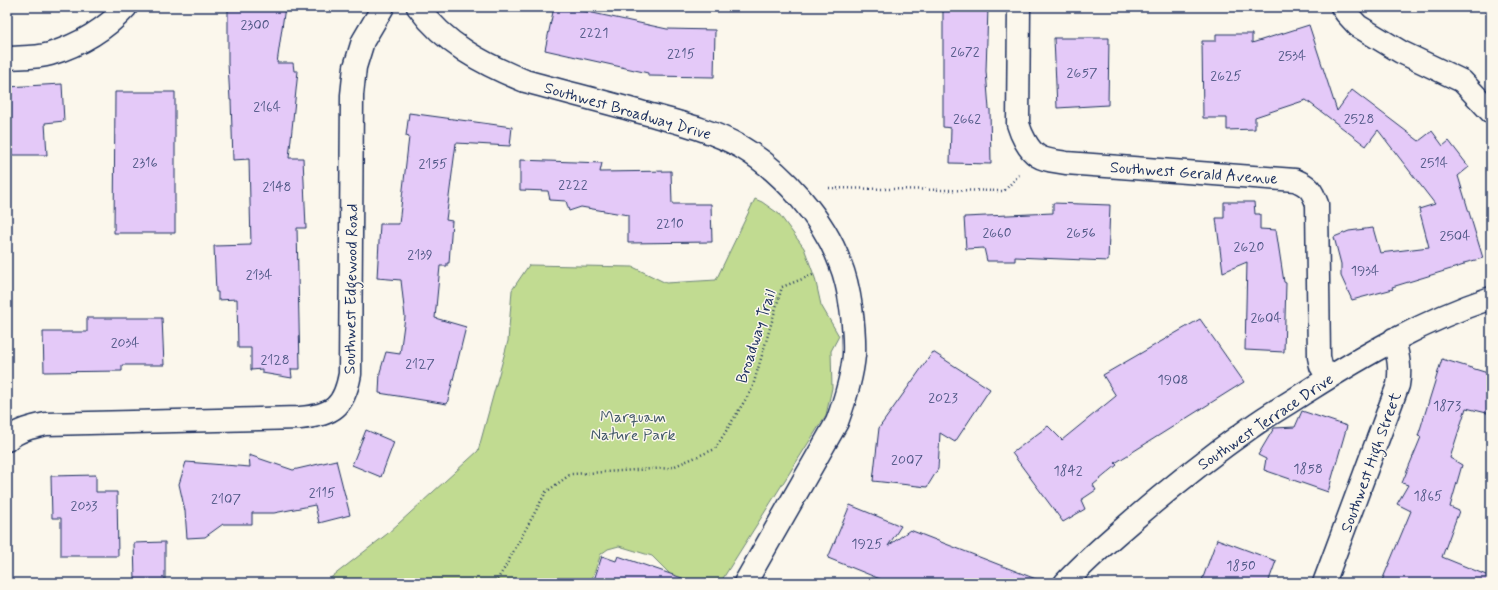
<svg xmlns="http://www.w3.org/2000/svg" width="1498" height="590" font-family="Mynerve,sans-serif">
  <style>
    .green { fill: #c1db91; stroke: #6e8578 }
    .building { fill: #e4c9f8; stroke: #1b2f5e }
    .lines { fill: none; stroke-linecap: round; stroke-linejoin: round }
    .minor-casing { stroke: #1b2f5e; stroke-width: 25 }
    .tertiary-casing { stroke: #1b2f5e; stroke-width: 25 }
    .path { stroke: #1b2f5e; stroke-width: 2.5; stroke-dasharray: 1 3; stroke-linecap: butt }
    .minor { stroke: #fbf7ec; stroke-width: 22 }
    .tertiary { stroke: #fbf7ec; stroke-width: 22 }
    .labels { text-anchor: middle; stroke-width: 3; stroke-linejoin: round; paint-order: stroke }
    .number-label { font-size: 14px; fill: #4d5684 }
    .street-label { font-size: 16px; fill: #1b2f5e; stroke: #fbf7ec }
    .park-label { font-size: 16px; fill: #445a6b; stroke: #fbf7ec }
  </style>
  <rect width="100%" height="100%" fill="#fbf7ec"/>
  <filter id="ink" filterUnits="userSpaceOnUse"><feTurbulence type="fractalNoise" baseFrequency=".025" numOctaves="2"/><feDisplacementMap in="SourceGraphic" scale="8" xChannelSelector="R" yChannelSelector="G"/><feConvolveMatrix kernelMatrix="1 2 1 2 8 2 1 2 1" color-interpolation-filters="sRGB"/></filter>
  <g filter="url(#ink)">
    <path class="green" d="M755 199 762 202 779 214 804 248 815 278 821 305 839 336 831 351 832 388 826 415 720 583H679L652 556 619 546 608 549 601 554 592 579 594 583H324L387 534 478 451 508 341 512 290 529 265 633 267 666 283 716 280Z"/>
    <path class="building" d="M228 7H285L277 63H293L294 71H298L289 158H303L306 228H297L300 369H291L292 378 262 373V369L251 370V348H238L237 299 218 300V292H216L214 246 251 245 249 159 233 160 231 100H230L228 63Z
      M554 7H565L667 29 715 30 714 77 648 76V73L545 50Z
      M943 7H988L986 71 989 109H990L991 164 950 163 951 128 943 127Z
      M1309 25 1337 111 1352 90 1419 141 1432 131 1443 146 1449 141 1469 167 1458 176 1483 258 1464 263V265L1392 287 1393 289 1352 300 1341 276V264L1334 237 1349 231 1373 228 1380 253 1429 247 1419 209 1435 204 1378 130 1366 146 1306 100 1255 117V129L1227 130V118H1203L1202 41H1216V34H1252V43Z
      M1054 38H1109L1108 105 1057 108Z
      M62 84 64 121 45 123 47 155H7V87Z
      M115 92H175V233H114Z
      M409 113 512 127 510 146 456 143 446 220 452 221 449 263H447V266H440L435 318 466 327 447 404 379 393 380 372 386 352 400 354 405 317 401 280 377 278 380 224H399L409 137 406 136Z
      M520 160 602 163 600 172 671 171 672 204H711L712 242 628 243V215L581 207 569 211 566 201 550 200 548 191 520 190Z
      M1224 202H1254L1255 214H1260V229L1276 230 1284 282 1286 283 1284 352 1245 350 1247 262 1223 272 1216 218H1224Z
      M1053 203 1110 205 1108 261 1015 257V261H987L984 248 966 249 964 217 1053 213Z
      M87 318H162L164 365H122V371L44 372 43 332H87Z
      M1200 319 1244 382 1115 463 1117 465 1093 485 1096 490 1081 500 1085 509 1063 522 1012 453 1048 426 1062 440 1116 396 1103 375Z
      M933 352 990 389 955 442 940 433 938 469 927 487 873 481 879 428Z
      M1442 359 1491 374V414L1466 408 1450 458 1462 465 1450 507 1459 511 1442 557 1491 577V583H1381L1411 511 1397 504 1408 485 1402 483 1421 437 1418 436Z
      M1302 411 1347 426 1328 492 1264 470 1266 459 1258 455 1274 428 1295 427Z
      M366 430 394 442 381 477 352 465Z
      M249 455 293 470 336 460 350 515 319 523 315 505 274 513H252V524H223L205 537 187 538 185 511 179 484 186 462 250 467Z
      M96 475V492H117L118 556H61V518H52L51 476Z
      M850 505 901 526 888 546 910 530 1041 581V583H890L828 558Z
      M1217 539 1276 561 1268 583H1201Z
      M165 542V580H135L134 543Z
      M602 556 616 561 618 556 685 579 684 583H593Z"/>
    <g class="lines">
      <g class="minor-casing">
        <path id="minor" d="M1019 7 1018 124C1021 134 1028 150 1038 156 1046 161 1056 161 1066 163L1295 180C1309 186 1312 190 1317 204L1319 357 1321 366 1328 378
          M1342 7 1346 13 1358 26 1401 52 1462 81 1491 112
          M7 58C21 57 37 58 50 54 79 45 106 29 126 7
          M7 440C18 430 32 427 46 424L300 418C333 415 344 407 350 374L352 95 355 67 363 41 383 7
          M1065 583C1084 563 1104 545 1125 527 1165 492 1206 459 1250 428 1268 415 1287 404 1306 392 1364 355 1425 320 1491 298
          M1324 583 1398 385C1401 369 1398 356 1394 339"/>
      </g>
      <g class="tertiary-casing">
        <path id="tertiary" d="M418 7C445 44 483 64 525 81 565 92 605 102 644 113 677 122 712 130 741 147 782 171 824 219 840 263 850 287 855 329 854 355 852 378 845 400 837 422L745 583"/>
      </g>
      <path class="path" d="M829 188 1004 191 1019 175
        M495 583 504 569 546 492 571 474 670 468 715 449 752 389 782 287 815 274"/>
      <use href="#minor" class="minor"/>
      <use href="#tertiary" class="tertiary"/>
    </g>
  </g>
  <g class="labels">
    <g class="number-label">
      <text x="255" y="29">2300</text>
      <text x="594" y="37">2221</text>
      <text x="965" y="56">2672</text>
      <text x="681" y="58">2215</text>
      <text x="1292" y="60">2534</text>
      <text x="1082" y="77">2657</text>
      <text x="1226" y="80">2625</text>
      <text x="267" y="111">2164</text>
      <text x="967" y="123">2662</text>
      <text x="1359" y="123">2528</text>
      <text x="145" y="167">2316</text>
      <text x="1434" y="167">2514</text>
      <text x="433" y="168">2155</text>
      <text x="573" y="189">2222</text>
      <text x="277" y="191">2148</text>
      <text x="670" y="228">2210</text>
      <text x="997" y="237">2660</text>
      <text x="1081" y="237">2656</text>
      <text x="1455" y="240">2504</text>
      <text x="1249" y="251">2620</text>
      <text x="420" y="259">2139</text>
      <text x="1365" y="275">1934</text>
      <text x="259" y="279">2134</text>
      <text x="1266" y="322">2604</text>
      <text x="125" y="347">2034</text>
      <text x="275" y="364">2128</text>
      <text x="420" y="368">2127</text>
      <text x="1173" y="384">1908</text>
      <text x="943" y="402">2023</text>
      <text x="1447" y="410">1873</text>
      <text x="907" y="464">2007</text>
      <text x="1308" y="473">1858</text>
      <text x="1068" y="475">1842</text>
      <text x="322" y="497">2115</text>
      <text x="1428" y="500">1865</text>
      <text x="226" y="503">2107</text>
      <text x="84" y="510">2033</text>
      <text x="867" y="548">1925</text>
      <text x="1241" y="570">1850</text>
    </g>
    <g class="street-label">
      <text transform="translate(628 110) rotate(16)" y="6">Southwest Broadway Drive</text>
      <text transform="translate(1194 172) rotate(4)" y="6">Southwest Gerald Avenue</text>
      <text transform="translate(350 289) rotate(-89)" y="6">Southwest Edgewood Road</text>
      <text transform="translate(755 336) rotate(-72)" y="6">Broadway Trail</text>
      <text transform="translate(1265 421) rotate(-34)" y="6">Southwest Terrace Drive</text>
      <text transform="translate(1370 462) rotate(-70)" y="6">Southwest High Street</text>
    </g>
    <g class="park-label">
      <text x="633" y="422">Marquam<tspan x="633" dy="18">Nature Park</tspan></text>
    </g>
  </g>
  <rect width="1498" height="590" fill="none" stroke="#fbf7ec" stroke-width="24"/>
  <rect x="12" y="12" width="1474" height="566" fill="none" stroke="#1b2f5e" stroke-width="1.5" filter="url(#ink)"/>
</svg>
